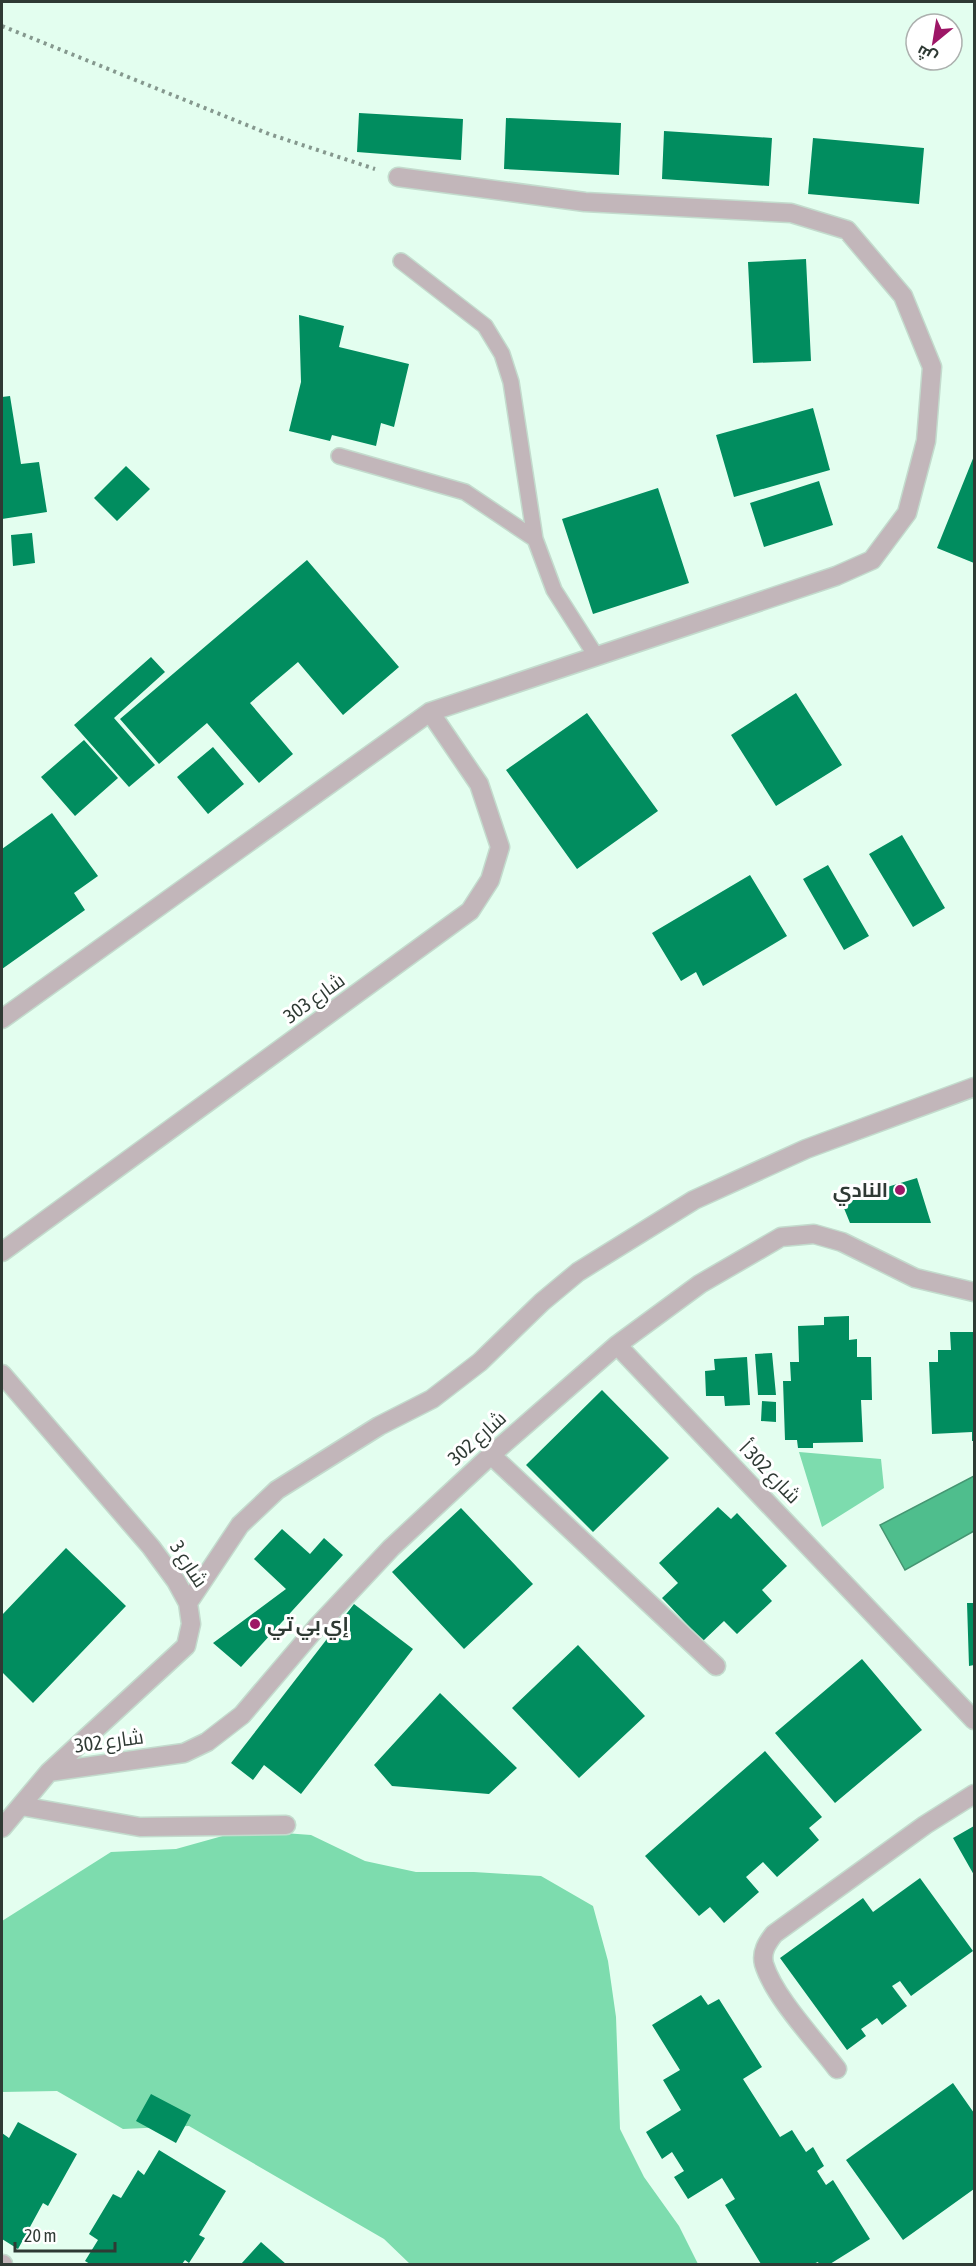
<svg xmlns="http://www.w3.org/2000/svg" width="976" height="2266" font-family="'Asap Condensed',Cairo,sans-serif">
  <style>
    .green { fill: #7ddcae }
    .water { fill: #4fbe8d; stroke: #459672; stroke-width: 1.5 }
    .building { fill: #018d5f }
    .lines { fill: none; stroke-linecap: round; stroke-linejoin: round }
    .service-casing { stroke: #c3dbcd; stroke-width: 18 }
    .minor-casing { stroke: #c3dbcd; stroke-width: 21 }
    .path { stroke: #85988e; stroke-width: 4; stroke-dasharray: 3 4.5; stroke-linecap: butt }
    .service { stroke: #c2b6ba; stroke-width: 15 }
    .minor { stroke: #c2b6ba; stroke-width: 18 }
    .poi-dot { fill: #9d1666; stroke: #fff; stroke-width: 2 }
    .labels { text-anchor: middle; stroke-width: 6; stroke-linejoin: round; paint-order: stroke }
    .street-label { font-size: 20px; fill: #2f3a34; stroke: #fff }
    .poi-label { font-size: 20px; font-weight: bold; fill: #2f3a34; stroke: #fff; text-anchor: end }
  </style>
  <rect width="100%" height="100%" fill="#e3feef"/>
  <path class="green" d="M799 1452 881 1459 884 1488 822 1527Z
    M244 1830 311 1835 365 1861 416 1872H474L541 1876 593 1906 608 1961 616 2017 620 2129 644 2177 679 2226 698 2264H410L384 2239 189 2126 123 2129 57 2091 2 2092V1921L111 1852 176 1849Z"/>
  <path class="water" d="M974 1476V1531L905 1570 880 1525Z"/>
  <path class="building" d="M359 113 463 119 461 160 357 152Z
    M506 118 621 123 619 175 504 169Z
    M664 131 772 138 769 186 662 179Z
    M813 138 924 148 919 204 808 194Z
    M806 259 811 361 753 363 748 262Z
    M299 315 344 326 339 347 409 364 394 427 381 423 376 446 332 435 330 441 289 431 301 382Z
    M10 396 21 464 39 462 47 512 2 519V397Z
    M813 408 830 470 734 497 716 435Z
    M974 456V563L937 548Z
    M126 466 150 489 117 521 94 498Z
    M819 481 833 525 764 547 750 503Z
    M658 488 689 583 593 614 562 519Z
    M32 533 35 563 13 566 11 535Z
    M307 560 399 667 343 715 298 662 250 703 293 754 259 783 207 723 159 764 120 719Z
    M151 657 165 672 114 718 155 765 129 787 74 725Z
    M796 693 842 765 776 806 731 735Z
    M587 713 658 811 577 869 506 770Z
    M84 740 118 778 75 816 41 777Z
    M213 747 244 784 208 814 177 777Z
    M52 813 98 876 74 893 85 910 2 969V849Z
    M902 835 945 908 913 927 869 854Z
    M828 865 869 936 844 950 803 879Z
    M750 875 787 936 703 986 696 972 681 981 652 933Z
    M917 1178 931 1223H850L841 1201Z
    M849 1316V1340L857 1339V1357H871L872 1400H861L863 1442 813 1443V1448H798L797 1440H785L783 1381H791L790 1362H799L798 1326 824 1325V1317Z
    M950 1332H974V1441H972V1432L932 1434 929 1362H938V1350H951Z
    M772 1353 776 1395H758L755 1354Z
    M747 1357 750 1405 725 1406 724 1396H706L705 1371 715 1370 714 1359Z
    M602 1390 669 1458 593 1532 526 1465Z
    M762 1401 776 1402V1422L761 1421Z
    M718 1507 731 1519 737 1513 787 1566 762 1590 772 1601 737 1634 724 1621 703 1641 662 1598 678 1583 659 1563Z
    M461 1508 533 1584 464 1649 392 1572Z
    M282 1529 310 1554 324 1538 343 1555 241 1667 213 1643 286 1589 254 1559Z
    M66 1548 126 1606 33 1703 2 1672V1615Z
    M967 1603H974V1665L969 1666Z
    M354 1604 413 1649 301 1794 264 1765 253 1780 231 1763Z
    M578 1645 645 1716 579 1778 512 1708Z
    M862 1659 922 1730 835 1803 775 1733Z
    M440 1693 517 1768 489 1794 392 1786 374 1765Z
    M765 1751 822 1817 809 1828 819 1840 777 1877 763 1862 746 1877 759 1892 724 1923 710 1907 699 1916 645 1856Z
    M974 1826V1875L953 1838Z
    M920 1878 973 1951 911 1996 900 1981 892 1986 907 2006 882 2025 877 2018 861 2029 866 2036 847 2050 780 1958 863 1898 873 1912Z
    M701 1995 708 2005 719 1999 762 2067 743 2079 780 2137 792 2130 806 2152 813 2147 824 2166 817 2171 826 2185 833 2180 870 2239 830 2264H819L818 2262 813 2264H761L725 2205 735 2199 722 2178 688 2199 674 2177 684 2171 672 2152 662 2159 646 2132 681 2110 663 2080 680 2070 652 2025Z
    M953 2083 974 2113V2189L903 2240 846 2160Z
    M151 2094 191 2115 176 2143 136 2121Z
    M18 2122 77 2154 48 2206 43 2203 18 2249 2 2239V2133L9 2138Z
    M159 2150 226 2191 199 2235 205 2238 189 2263 185 2260 182 2264H90L85 2261 98 2240 89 2234 113 2194 121 2198 138 2170 144 2175Z
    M261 2242 286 2264H241Z"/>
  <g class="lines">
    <g class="service-casing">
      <path id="service" d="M401 261 485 326 502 354 511 382 535 539
        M339 456 465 492 535 539 554 590 596 656"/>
    </g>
    <g class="minor-casing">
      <path id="minor" d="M2 1019 430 712 836 576 872 560 907 513 926 441 932 367 903 296 847 230 791 213 585 202 398 177
        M2 1252 470 911 490 880 500 847 479 784 430 712
        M617 1345 974 1720
        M2 1374 151 1547 176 1581 188 1603 191 1624 186 1646 49 1772 2 1828
        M491 1455 716 1666
        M188 1603 240 1525 277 1490 379 1426 432 1399 480 1362 542 1302 578 1272 694 1200 806 1149 974 1087
        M49 1772 184 1753 207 1742 242 1715 316 1628 391 1548 491 1455 617 1345 700 1284 781 1237 814 1234 842 1242 915 1278 974 1292
        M21 1806 140 1827 286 1825
        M837 2069C816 2041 774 1997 764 1964 761 1952 767 1943 774 1934L925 1825 974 1794
        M2 2264H3"/>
    </g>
    <path class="path" d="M2 26 269 134 375 169"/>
    <use href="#service" class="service"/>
    <use href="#minor" class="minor"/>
  </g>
  <g class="poi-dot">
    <circle cx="900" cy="1190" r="6"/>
    <circle cx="255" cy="1624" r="6"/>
  </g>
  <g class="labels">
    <g class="street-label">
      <text transform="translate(314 998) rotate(-36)" y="7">شارع 303</text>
      <text transform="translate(477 1438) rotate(-42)" y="7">شارع 302</text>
      <text transform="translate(770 1472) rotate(46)" y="7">شارع 302 أ</text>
      <text transform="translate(189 1564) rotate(57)" y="7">شارع 3</text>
      <text transform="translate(109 1741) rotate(-8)" y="7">شارع 302</text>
    </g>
    <g class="poi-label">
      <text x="888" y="1197">النادي</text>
      <text x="267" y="1631" text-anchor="start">إي بي تي</text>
    </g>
  </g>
  <rect width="976" height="2266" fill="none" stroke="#2f3a34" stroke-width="6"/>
  <g transform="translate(934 42) rotate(210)"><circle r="28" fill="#ffffff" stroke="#acb0ae" stroke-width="1.5"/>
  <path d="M0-4.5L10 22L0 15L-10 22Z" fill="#9d1666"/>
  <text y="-9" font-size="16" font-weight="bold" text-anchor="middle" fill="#2f3a34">ش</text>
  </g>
  <path d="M15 2242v9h100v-9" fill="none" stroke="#2f3a34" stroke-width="3"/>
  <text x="24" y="2242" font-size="18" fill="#2f3a34" stroke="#ffffff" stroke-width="4.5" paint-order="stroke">20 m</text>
</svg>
